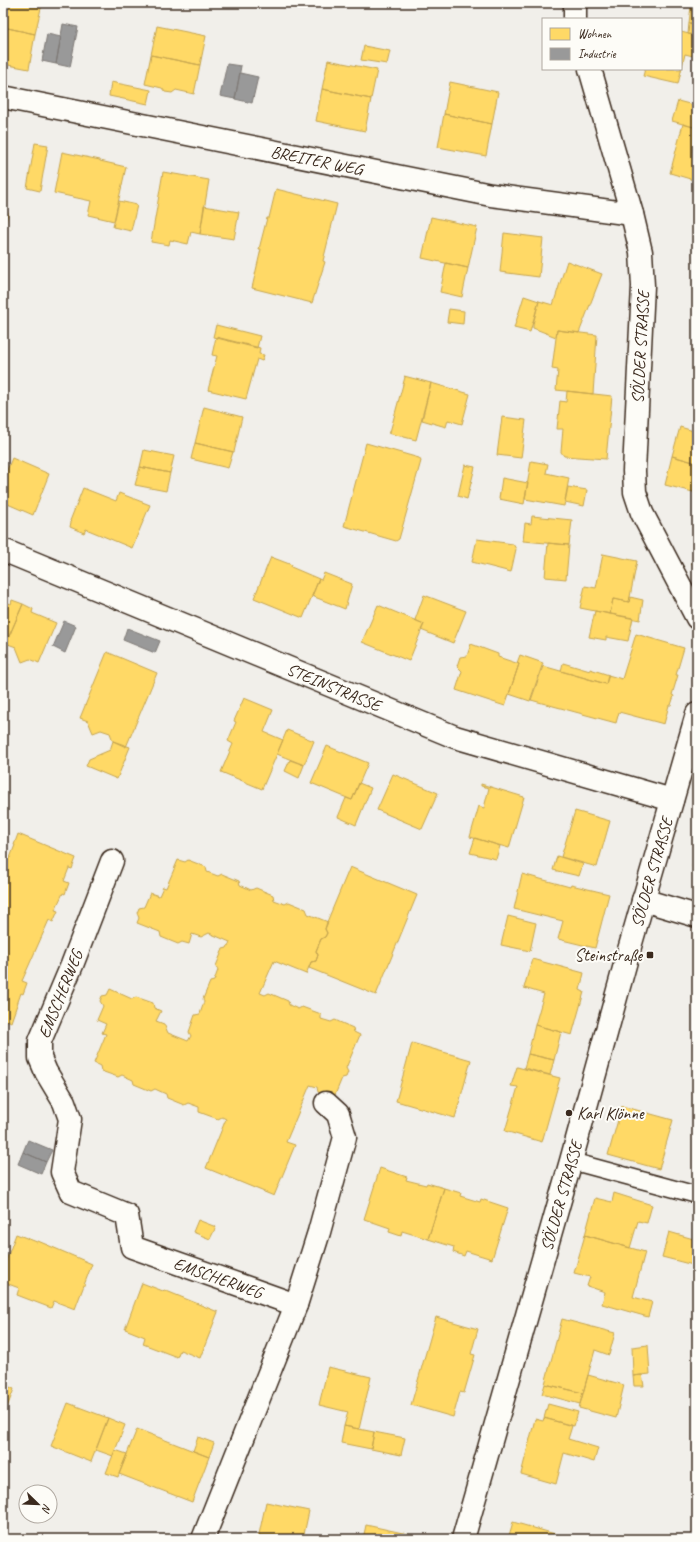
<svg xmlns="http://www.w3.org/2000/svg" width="700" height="1542" font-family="Caveat,sans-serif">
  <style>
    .homes { fill: #ffd966; stroke: #c4a450 }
    .industry { fill: #999; stroke: #7d7874 }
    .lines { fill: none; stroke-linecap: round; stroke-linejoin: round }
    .service-casing { stroke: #3b2a1e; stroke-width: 19 }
    .minor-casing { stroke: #3b2a1e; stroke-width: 25 }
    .tertiary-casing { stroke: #3b2a1e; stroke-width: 25 }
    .service { stroke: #fdfcf7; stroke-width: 16 }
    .minor { stroke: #fdfcf7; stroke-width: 22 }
    .tertiary { stroke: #fdfcf7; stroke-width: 22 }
    .poi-dot { fill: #3b2a1e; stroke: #fdfcf7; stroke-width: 1.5 }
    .labels { text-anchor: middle; stroke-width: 4; stroke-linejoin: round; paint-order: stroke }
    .street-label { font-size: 17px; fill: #3b2a1e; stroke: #fdfcf7 }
    .poi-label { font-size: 17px; fill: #3b2a1e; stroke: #fdfcf7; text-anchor: end }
  </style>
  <rect width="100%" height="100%" fill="#f1efea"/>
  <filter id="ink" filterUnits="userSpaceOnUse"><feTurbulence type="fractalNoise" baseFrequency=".025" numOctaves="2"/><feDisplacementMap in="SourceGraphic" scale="8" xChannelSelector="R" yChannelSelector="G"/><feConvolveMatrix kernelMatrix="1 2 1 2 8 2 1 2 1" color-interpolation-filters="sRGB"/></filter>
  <g filter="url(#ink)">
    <path class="homes" d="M3 3 42 4 35 34 3 27Z
      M691 6 697 7V24L689 23Z
      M689 23 697 24V36L688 34Z
      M157 26 206 36 200 65 151 55Z
      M3 27 35 34 29 69 3 64Z
      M681 32 697 36V57L685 54 678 84 643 76 645 69H681Z
      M364 46 390 51 387 64 361 60Z
      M151 55 200 65 194 94 176 90 172 93 165 92 162 88 145 84Z
      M328 60 377 70 371 99 322 89Z
      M111 82 151 90 148 104 109 96Z
      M450 82 498 92 492 124 444 114Z
      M322 89 371 99 365 131 316 121Z
      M678 101 697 106V128L672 121Z
      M444 114 492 124 486 156 438 147Z
      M683 124 697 128V181L670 173Z
      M35 143 48 145 40 191 27 188Z
      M62 152 100 160V161L126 167 114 221 88 215 91 201 54 193Z
      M163 172 209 180 200 234 191 232 188 244 170 240 169 245 151 242Z
      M276 189 337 204 323 261 325 262 312 303 252 288 261 249H259L267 218H269Z
      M119 201 137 205 131 231 113 227Z
      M204 206 239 212 234 239 200 234Z
      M3 211 8 212 3 238Z
      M431 217 477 227 468 268 422 258Z
      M504 233 543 238 539 277 500 272Z
      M567 261 602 274 579 333 557 330 556 337 533 328V324L539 301 553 305Z
      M446 263 468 268 462 297 440 292Z
      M524 296 539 301 530 332 514 328Z
      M449 309 464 311 463 324 447 322Z
      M216 325 260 336 257 348 213 337Z
      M557 330 597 335 593 394 556 390 558 370 552 369Z
      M216 337 260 348 259 354 264 355 262 361 257 359 246 399 208 390 217 356 212 355Z
      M404 376 431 383 416 440 388 433 390 432 405 377Z
      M431 383 470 394 462 424 448 420 446 427 422 420Z
      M567 391 612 396 606 459 564 456 561 452 563 429H557L560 401 566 402Z
      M204 407 242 417 234 452 195 443Z
      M502 417 526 420 521 458 497 455Z
      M680 427 697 432V463L672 456Z
      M195 443 233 452 228 468 191 459Z
      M366 443 419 458 421 461 399 539 396 541 344 526Z
      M144 450 174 456 170 473 140 467Z
      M672 456 697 463V493L665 485Z
      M12 458 49 474 33 515 3 502V480Z
      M531 461 548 464 546 473 569 478 564 506 525 499Z
      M465 465 475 467 467 499 458 496Z
      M140 467 170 473 166 491 135 485Z
      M502 478 528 483 524 504 499 499Z
      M568 487 587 490 584 506 565 502Z
      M83 488 116 501 119 493 150 505 132 548 86 529 84 533 70 527 71 522 70 521Z
      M532 516 572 520 569 545 523 541 525 523 531 524Z
      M477 539 513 544 516 549 511 572 472 562Z
      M548 543 569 545 566 579 545 577Z
      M697 548V565L692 564Z
      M603 554 637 561 629 602 613 599 610 614 580 608 585 586 596 588Z
      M271 557 292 565 291 567 319 579 303 618 254 598Z
      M324 573 352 584 345 609 312 596 319 579 321 580Z
      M424 595 466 611 453 643 421 630 424 624 415 620Z
      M630 597 643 600 640 620 610 614 613 599 629 602Z
      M12 600 23 604 4 648H3V601L11 604Z
      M23 604 33 609 32 613 56 623 39 663 30 659 22 662 16 647 8 644 6 648H4Z
      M378 605 424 624 409 661 362 642Z
      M595 611 633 618 628 641 606 637V640L589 637Z
      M636 634 684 648 676 675H678L672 695 674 696 671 705H669L664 724 619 712 616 723 531 700 543 666 606 684 608 675 622 679Z
      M471 644 498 654V657L519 664 505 706 456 690 462 671 457 666 460 657 467 656Z
      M107 652 157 673 126 747 113 741 110 733 101 730 93 733 88 721 80 718Z
      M520 655 543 663 530 701 509 694 519 664 517 663Z
      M563 663 590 671V669L609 675 606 684 561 671Z
      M244 698 273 710 264 732 283 740 262 789 221 772 233 744 228 741 236 722 234 721Z
      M287 730 314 741 304 765 277 754Z
      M113 741 130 747 117 779 86 766 89 759 110 750Z
      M327 746 368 763 352 800 311 783Z
      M290 760 304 765 299 778 285 771Z
      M393 774 438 793 422 829 377 810Z
      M359 783 371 788 356 825 338 817 346 798 352 800Z
      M481 784 524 797 509 848 470 837 479 806 484 808 489 788 481 786Z
      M575 811 610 821 597 867 561 857Z
      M18 834 76 858 72 869 69 868 64 881 69 883 65 894 63 893 55 910 58 911 53 922 49 920 22 981 27 983 23 994 21 993 11 1022 7 1020 3 1028V863L5 857 10 858 15 845H14Z
      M475 838 500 846 496 859 470 853Z
      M697 850V875L692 866Z
      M557 856 583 864 579 876 553 870Z
      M178 860 185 862 188 860 206 867 207 872 218 876 222 874 239 881 240 885 251 890 256 888 273 895 274 900 285 904 289 902 306 909 308 914 328 922 325 929 327 933 325 937 321 939 316 951 318 955 316 961 311 962 306 974 274 961 260 993 265 995 269 993 288 1001 289 1005 298 1009 302 1007 321 1014V1019L331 1022 335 1020 353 1028 354 1032 360 1035 346 1068 348 1072 346 1077 342 1078 335 1095 328 1092 324 1094 318 1092 317 1087 310 1085 286 1142 295 1145 274 1196 206 1168 226 1119 222 1117 218 1119 199 1112V1107L188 1103 184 1105 167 1098 166 1094 155 1089 151 1091 134 1084 133 1080 122 1075 118 1077 101 1071 100 1066 94 1063 106 1034 102 1033 106 1024 97 1020 103 1006 100 1001 102 996 107 995 110 989 132 999 136 997 153 1003 154 1008 161 1011 156 1021 164 1024 168 1033 188 1041 191 1036 189 1032 195 1015 200 1014 204 1002 203 999 210 982 214 981 218 970 216 966 223 949 227 948 230 942 209 933 201 937 192 934 189 944 182 942 178 944 161 937 160 932 137 923 139 918 137 913 139 908 144 907 150 893 159 896 163 887 166 888Z
      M350 867 417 895 376 995 309 968 311 962 316 961 318 955 316 951 321 939 325 937 327 933 325 929 327 922Z
      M522 874 570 887 571 885 609 894 595 948 558 939 563 921 514 909Z
      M508 916 536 923 530 951 501 945Z
      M532 959 584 973 580 990 584 992 572 1035 535 1025 544 994 524 988Z
      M535 1025 561 1032 554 1060 528 1054Z
      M412 1043 471 1060 455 1118 396 1101Z
      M528 1054 554 1060 550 1075 524 1068Z
      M517 1067 560 1078 542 1142 505 1131 518 1087 511 1086Z
      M622 1106 673 1120 659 1169 608 1155Z
      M380 1168 407 1177 406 1180 426 1185 427 1183 444 1188 428 1239 402 1231 401 1236 389 1232 390 1228 364 1219Z
      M444 1188 461 1193 460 1196 480 1202 481 1199 508 1208 492 1259 466 1251 464 1256 453 1252 454 1247 428 1239Z
      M614 1193 652 1205 647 1223 638 1221 630 1248 585 1235 595 1198 612 1202Z
      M198 1220 216 1227 210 1239 193 1232Z
      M669 1232 697 1240V1266L662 1257Z
      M16 1234 37 1242 38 1241 92 1264 75 1309 54 1301 51 1308 17 1295 19 1288 3 1282V1269Z
      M585 1235 645 1252 633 1297 652 1302 648 1317 602 1304 605 1292 587 1286 590 1277 574 1273Z
      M142 1283 163 1291 164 1290 218 1312 200 1358 180 1350 177 1357 143 1344 145 1337 125 1329Z
      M436 1317 478 1329 471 1354 475 1355 464 1393 460 1392 453 1417 411 1405Z
      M562 1319 615 1333 609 1355 595 1350 583 1393 545 1384Z
      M648 1345 650 1374 633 1376 632 1347Z
      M328 1367 371 1377 359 1429 344 1426 348 1412 319 1405Z
      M588 1375 624 1385 616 1418 579 1408Z
      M642 1375 644 1386H634L633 1376Z
      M3 1384 14 1389 3 1418Z
      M545 1384 583 1393 580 1404 542 1394Z
      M68 1403 108 1418 91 1462 51 1446Z
      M548 1404 578 1412 574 1426 544 1418Z
      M108 1418 125 1425 113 1456 96 1450Z
      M544 1418 572 1426 568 1439 598 1448 594 1462 564 1453 556 1484 521 1474 535 1419 543 1421Z
      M344 1426 374 1432 371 1449 341 1443Z
      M137 1429 209 1457 192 1502 119 1474Z
      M374 1432 405 1438 401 1455 371 1449Z
      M198 1437 214 1443 209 1457 193 1451Z
      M115 1450 127 1454 118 1477 106 1473Z
      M266 1502 309 1511 303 1539H258Z
      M513 1522 555 1534 553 1539H508Z
      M366 1525 412 1535 411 1539H363Z"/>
    <path class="industry" d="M63 24 78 27 70 67 56 64Z
      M47 34 61 37 56 64 42 61Z
      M227 64 241 66 235 99 220 96Z
      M240 73 258 77 252 103 235 99Z
      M64 621 76 626 65 653 53 647Z
      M127 628 160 641 155 653 123 640Z
      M28 1140 52 1150 46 1162 23 1152Z
      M23 1152 46 1162 41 1174 18 1164Z"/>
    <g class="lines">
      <g class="service-casing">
        <path id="service" d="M571 1161 697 1195"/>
      </g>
      <g class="minor-casing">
        <g id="minor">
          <path id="s1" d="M3 97 491 195 632 214"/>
          <path id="s2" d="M3 550 455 737 672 800"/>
          <path id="s3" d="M112 861 72 965 40 1041V1058L46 1072 64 1102 70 1119 62 1172 71 1192 127 1215 132 1247 296 1305 203 1539"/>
          <path d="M643 900 697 916"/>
          <path d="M296 1305 319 1232 345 1137 338 1114 326 1103"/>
        </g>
      </g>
      <g class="tertiary-casing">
        <g id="tertiary">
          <path d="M575 3V19"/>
          <path d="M590 69 632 214 641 252 643 286 634 471 635 492 642 513 697 618"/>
          <path id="s4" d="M463 1539 571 1161 629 950 697 714"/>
        </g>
      </g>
      <use href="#service" class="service"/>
      <use href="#minor" class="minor"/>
      <use href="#tertiary" class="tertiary"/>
    </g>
  </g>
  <g class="poi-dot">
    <rect x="646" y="951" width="8" height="8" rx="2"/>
    <circle cx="569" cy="1113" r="4"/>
  </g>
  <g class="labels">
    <g class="street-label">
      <text dy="6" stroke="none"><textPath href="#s1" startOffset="320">BREITER WEG</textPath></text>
      <text transform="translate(640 347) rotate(-87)" y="6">SÖLDER STRASSE</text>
      <text dy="6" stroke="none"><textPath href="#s2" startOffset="358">STEINSTRASSE</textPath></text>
      <text dy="6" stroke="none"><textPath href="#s4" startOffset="693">SÖLDER STRASSE</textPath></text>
      <text transform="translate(60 994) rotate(-68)" y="6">EMSCHERWEG</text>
      <text dy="6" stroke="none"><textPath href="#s4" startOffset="357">SÖLDER STRASSE</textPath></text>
      <text dy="6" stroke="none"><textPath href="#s3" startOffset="539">EMSCHERWEG</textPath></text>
    </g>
    <g class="poi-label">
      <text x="642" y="961">Steinstraße</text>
      <text x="577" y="1119" text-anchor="start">Karl Klönne</text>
    </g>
  </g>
  <rect width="700" height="1542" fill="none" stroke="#fdfcf7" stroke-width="16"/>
  <rect x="8" y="8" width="684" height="1526" fill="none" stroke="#3b2a1e" stroke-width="1.5" filter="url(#ink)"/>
  <rect x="542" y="18" width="140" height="52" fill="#fdfcf7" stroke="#afa8a0"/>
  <rect x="550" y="28" width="20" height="12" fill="#ffd966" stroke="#afa8a0"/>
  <text x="578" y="38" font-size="12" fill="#3b2a1e">Wohnen</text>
  <rect x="550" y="48" width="20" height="12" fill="#999999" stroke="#afa8a0"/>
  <text x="578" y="58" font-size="12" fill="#3b2a1e">Industrie</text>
  <g transform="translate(38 1504) rotate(113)"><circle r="19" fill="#fdfcf7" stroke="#afa8a0"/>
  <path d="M0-3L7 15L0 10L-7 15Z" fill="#3b2a1e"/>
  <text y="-6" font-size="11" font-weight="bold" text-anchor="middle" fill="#3b2a1e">N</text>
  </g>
</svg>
